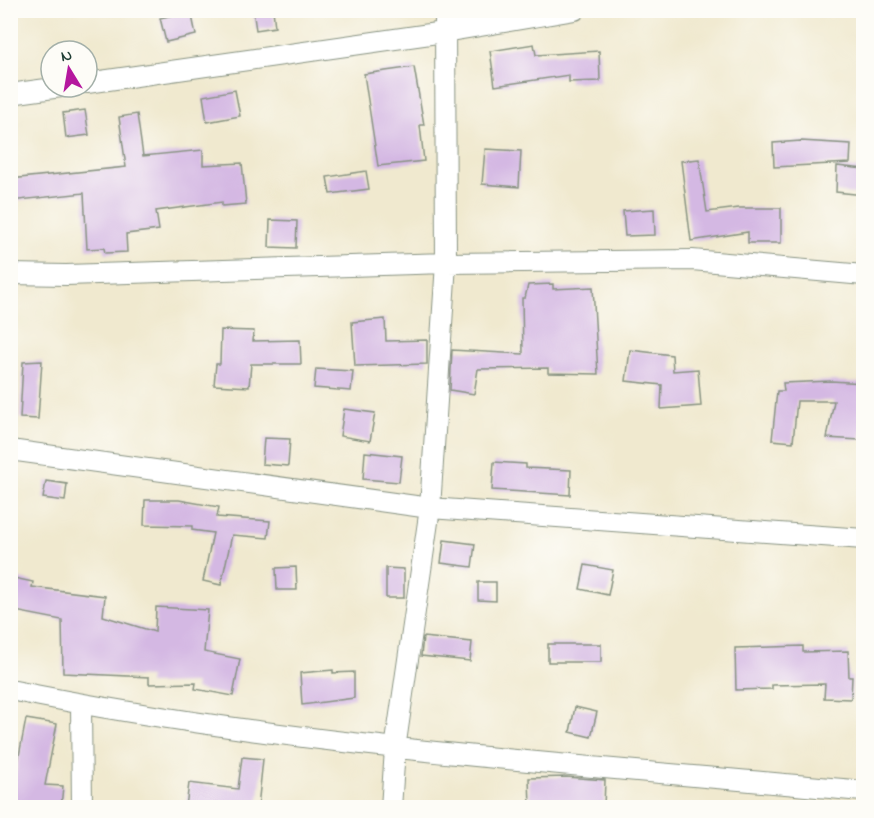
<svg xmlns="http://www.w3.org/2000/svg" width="874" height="818" font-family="'Indie Flower',sans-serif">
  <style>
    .building { fill: #d4b8e3 }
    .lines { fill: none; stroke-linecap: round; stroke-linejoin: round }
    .minor-casing { stroke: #889382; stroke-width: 22 }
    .minor { stroke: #fff; stroke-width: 20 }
  </style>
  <rect width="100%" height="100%" fill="#fdfcf7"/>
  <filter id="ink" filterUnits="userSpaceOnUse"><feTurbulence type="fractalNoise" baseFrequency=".0167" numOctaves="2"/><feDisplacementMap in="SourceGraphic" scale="12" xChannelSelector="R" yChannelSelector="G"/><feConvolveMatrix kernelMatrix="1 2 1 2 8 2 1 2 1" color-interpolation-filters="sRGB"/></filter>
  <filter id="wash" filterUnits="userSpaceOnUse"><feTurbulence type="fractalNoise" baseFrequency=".008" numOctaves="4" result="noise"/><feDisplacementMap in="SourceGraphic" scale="24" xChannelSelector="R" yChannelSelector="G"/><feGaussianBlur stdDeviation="1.35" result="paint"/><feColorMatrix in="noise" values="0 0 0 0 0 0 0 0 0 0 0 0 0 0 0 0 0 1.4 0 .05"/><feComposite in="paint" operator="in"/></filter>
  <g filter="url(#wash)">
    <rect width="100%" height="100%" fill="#f0e9cf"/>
    <g id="blocks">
      <path class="building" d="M253 10H273L275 27 256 30Z
        M191 11 196 35 166 42 160 18Z
        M534 44 536 55 599 51 600 81 569 82V75L495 86 490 51Z
        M414 67 424 125H420L424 161 378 166 364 74Z
        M235 90 240 116 207 122 203 96Z
        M85 110 89 135 66 138 63 113Z
        M137 114 143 156 203 150V165L242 163 246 204 222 206V202L156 211 159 230 126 234 127 252 105 253 104 248 87 249 84 193 10 201V179L126 167 119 117Z
        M801 141 851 144 850 163 774 167 773 143Z
        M485 149 521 151 519 187 482 184Z
        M699 159 707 212 739 208H781V243H748V232L691 241 681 161Z
        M837 166 864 169V195L836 192Z
        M366 171 369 189 330 194 327 177Z
        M654 209 655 235 625 236 623 211Z
        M270 220 297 221 296 248 269 247Z
        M553 284V289L593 287 598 374 548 373V368L478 369 474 394 450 390 452 350 523 354 522 298H525L528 285Z
        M385 319 386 341 427 340V364L355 366 352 322Z
        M221 330 254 331 253 341 300 340 301 364H251L249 387 214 385 216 364H220Z
        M630 350 672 355 673 371 698 369 701 406 661 409 662 385 626 381Z
        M42 361 38 419 20 418 23 362Z
        M316 369 353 371 351 391 314 388Z
        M831 381 864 383V424L860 440 827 438 834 401H797L793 442 772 440 777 391H784L783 383Z
        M344 409 375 413 370 441 340 436Z
        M264 438 290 439 288 466 262 464Z
        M365 452 402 456 399 482 363 479Z
        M494 462 526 464V468L571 470 570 495 492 490Z
        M46 481 67 484 65 501 43 498Z
        M145 500H179L219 507 217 517 270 521 268 538 232 535 221 585 203 581 213 533 192 530V526L144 525Z
        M444 540 475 544 472 567 441 563Z
        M585 565 613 570 608 595 580 589Z
        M296 567 297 590H277L276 568Z
        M386 568 404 569V598H386Z
        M14 578 33 582 32 587 105 596 103 616 155 632 156 607 208 610 204 652 240 659 233 696 195 689 196 683 149 684V677L63 673 62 620 10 610Z
        M478 582H496V601L478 600Z
        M423 637 472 642 470 661 421 656Z
        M548 644H601V662H548Z
        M803 646V652L848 651 849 677H852L851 699 824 698 825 684 772 685V689L736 690 735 648Z
        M333 670V673L354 672V698L302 705 300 673Z
        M575 707 597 712 591 737 570 732Z
        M26 719 57 724 45 785 63 786 61 807 10 803Z
        M242 757 263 759 258 807H186L189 783 238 789Z
        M566 777 605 780 604 807H530L529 778Z"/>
    </g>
  </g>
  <g filter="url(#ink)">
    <use href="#blocks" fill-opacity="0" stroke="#889382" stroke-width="1.5"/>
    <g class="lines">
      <g class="minor-casing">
        <path id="minor" d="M87 83 444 32 575 10
          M10 94 61 87
          M10 274 66 275 446 263 692 260 864 275
          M10 450 430 508 864 539
          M10 690C291 747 579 765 864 791
          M81 704 82 808
          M391 808 395 749 430 508 446 263 445 10"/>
      </g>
      <use href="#minor" class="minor"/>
    </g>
  </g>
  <rect width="874" height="818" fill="none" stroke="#fdfcf7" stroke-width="36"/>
  <g transform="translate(69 69) rotate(349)"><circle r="28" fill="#fdfcf7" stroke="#a4b0a9" stroke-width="1.5"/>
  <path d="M0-4.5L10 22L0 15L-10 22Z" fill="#b5179e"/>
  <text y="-9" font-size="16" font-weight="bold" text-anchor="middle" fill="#1f3d34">N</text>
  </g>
</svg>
